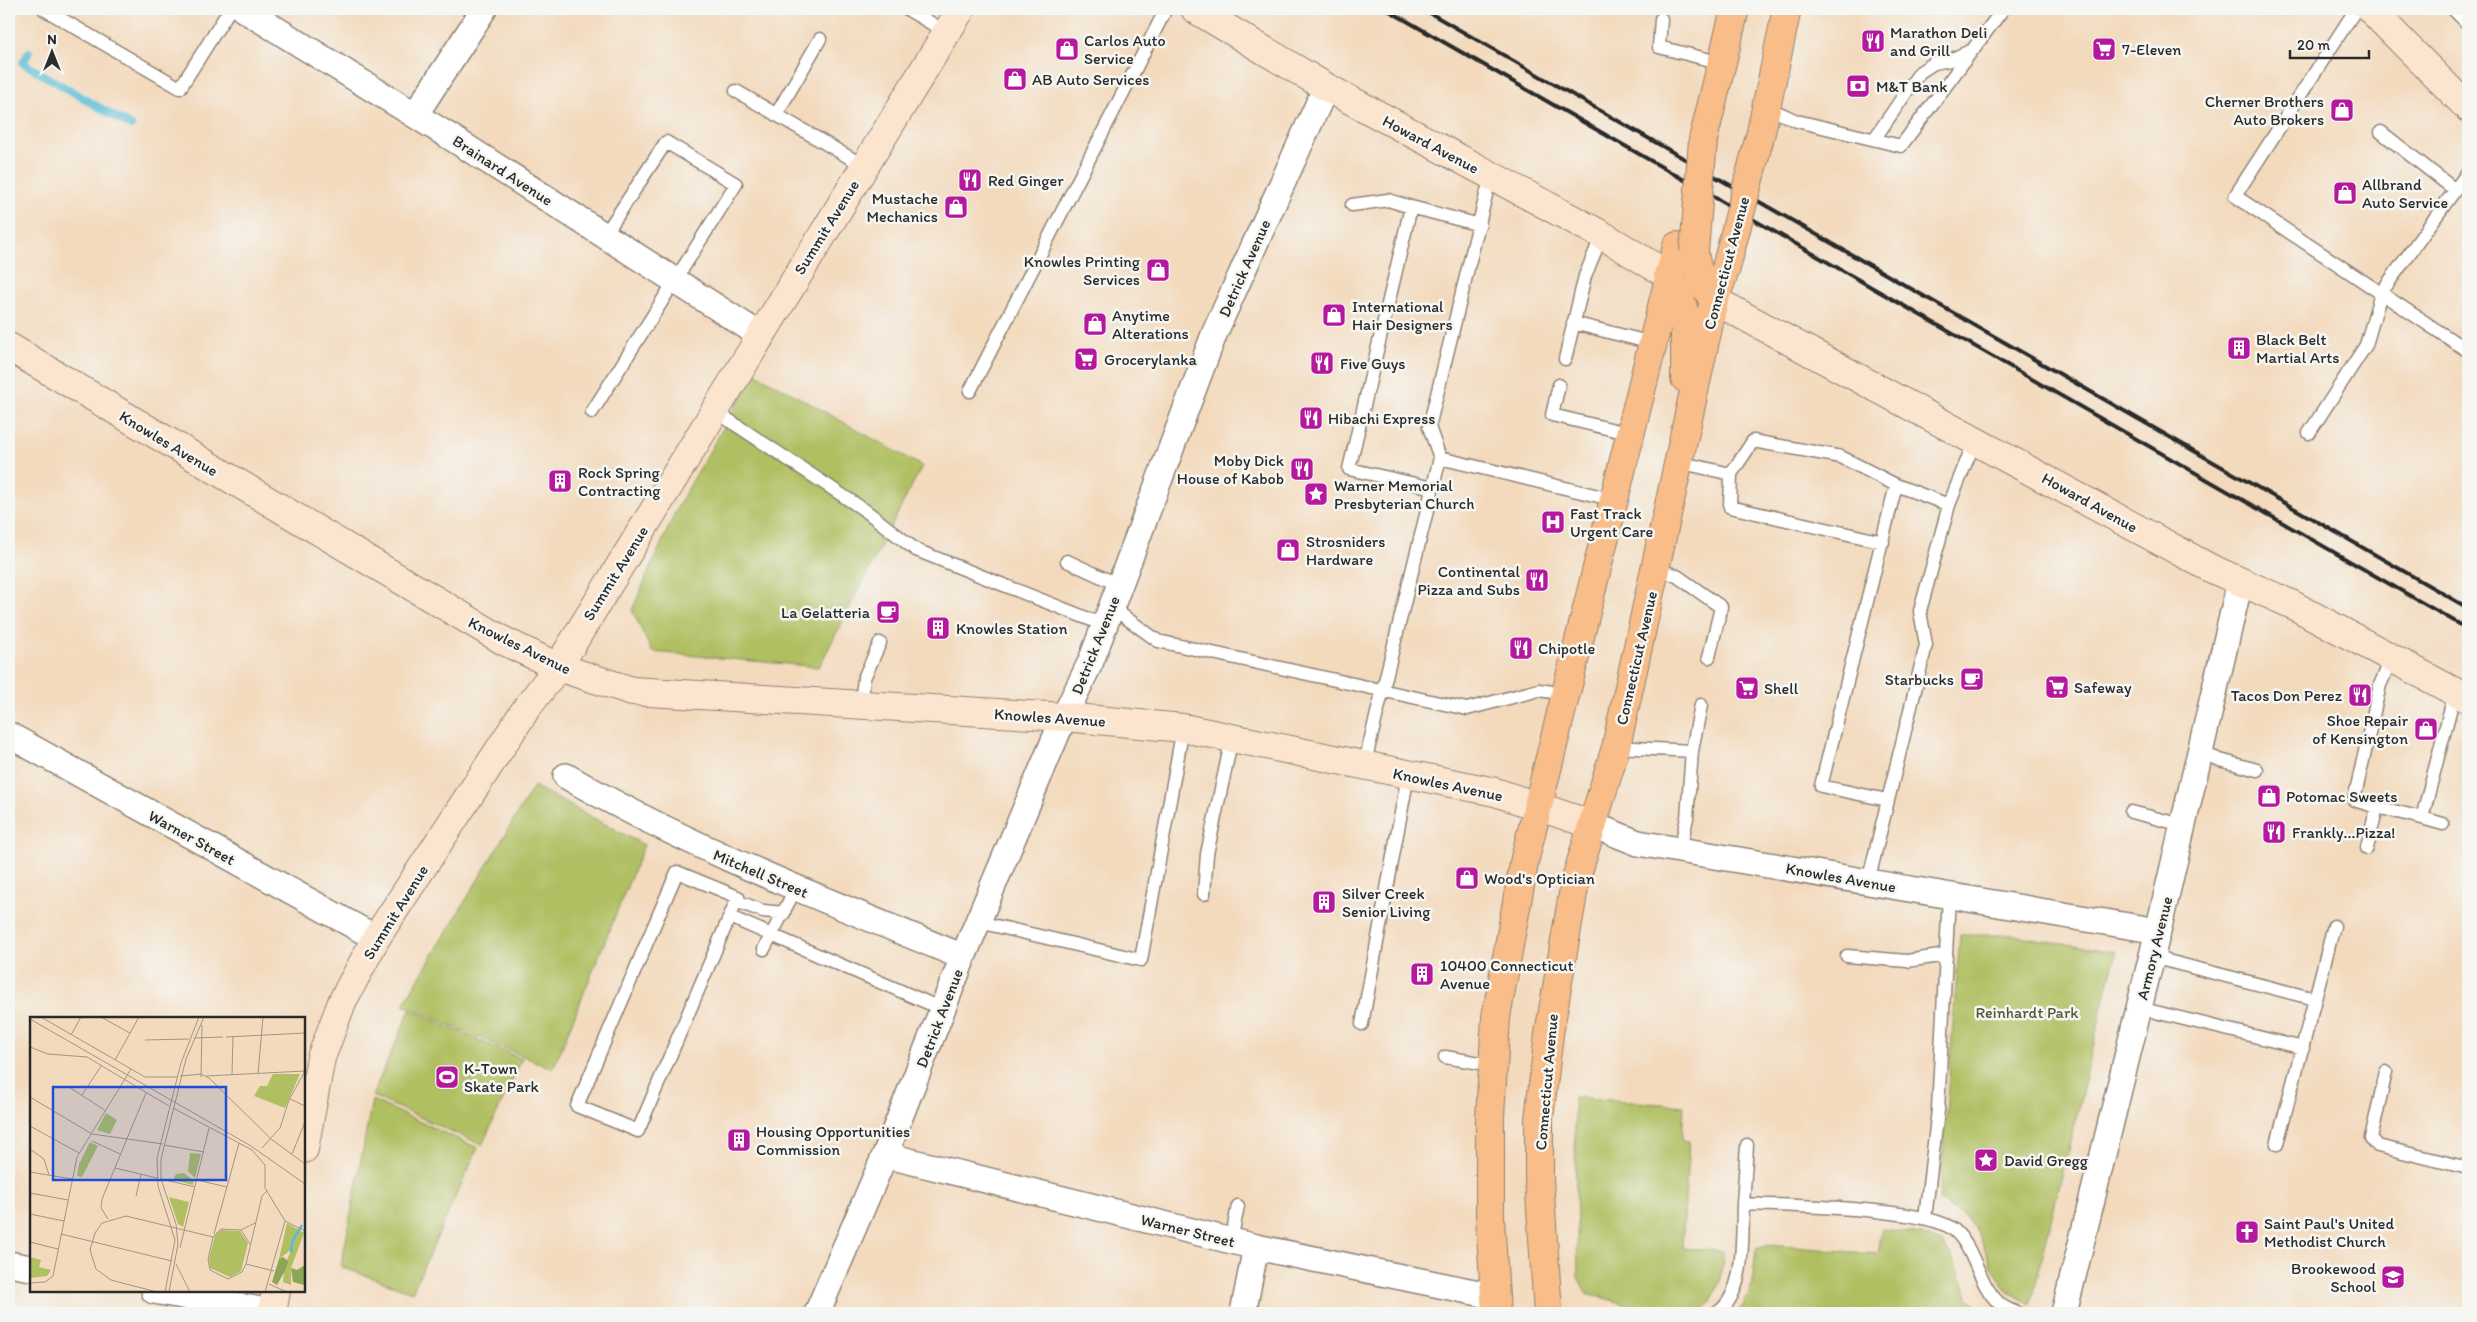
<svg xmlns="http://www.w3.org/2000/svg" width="2477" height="1322" font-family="Itim,sans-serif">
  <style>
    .green { fill: #b0bf62; stroke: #6e7546 }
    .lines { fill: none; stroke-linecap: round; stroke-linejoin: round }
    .stream { stroke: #58bdd6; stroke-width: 8 }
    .lane-casing { stroke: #8f8274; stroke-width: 15 }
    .street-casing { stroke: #8f8274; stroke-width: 28 }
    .secondary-casing { stroke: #8f8274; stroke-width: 30 }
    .primary-casing { stroke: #8f8274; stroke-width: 30 }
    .lane { stroke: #fff; stroke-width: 12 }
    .street { stroke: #fff; stroke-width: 25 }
    .secondary { stroke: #fce5cf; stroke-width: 28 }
    .primary { stroke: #f8bd88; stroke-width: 28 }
    .rail { stroke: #2b2b2b; stroke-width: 4 }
    .primary-bridge-casing { stroke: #8f8274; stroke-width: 30; stroke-linecap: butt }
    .primary-bridge { stroke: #f8bd88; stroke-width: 28 }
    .labels { text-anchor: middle; stroke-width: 5; stroke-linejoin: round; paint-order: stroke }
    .poi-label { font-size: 16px; fill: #2b2b2b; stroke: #f6f6f2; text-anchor: start }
    .street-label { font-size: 16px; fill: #2b2b2b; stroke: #f6f6f2 }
    .park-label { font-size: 16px; fill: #53573c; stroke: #f6f6f2 }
    .inset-river { fill: none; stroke: #58bdd6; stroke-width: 2.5 }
    .inset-road { fill: none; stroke: #a39483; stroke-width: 1 }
    .view { fill: #1d4ed8; fill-opacity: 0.15; stroke: #1d4ed8; stroke-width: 2.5 }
    .inset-edge { fill: none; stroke: #2b2b2b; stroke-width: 2.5 }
  </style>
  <rect width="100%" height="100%" fill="#f6f6f2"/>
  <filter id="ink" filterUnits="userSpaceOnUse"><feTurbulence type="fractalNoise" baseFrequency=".02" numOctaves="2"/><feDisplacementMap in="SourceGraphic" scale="10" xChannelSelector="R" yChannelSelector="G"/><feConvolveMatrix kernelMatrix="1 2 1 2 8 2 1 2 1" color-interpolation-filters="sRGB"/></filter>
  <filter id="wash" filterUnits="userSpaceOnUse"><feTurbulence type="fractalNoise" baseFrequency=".0096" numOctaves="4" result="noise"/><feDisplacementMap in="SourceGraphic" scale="20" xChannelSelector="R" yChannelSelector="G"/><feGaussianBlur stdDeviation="1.12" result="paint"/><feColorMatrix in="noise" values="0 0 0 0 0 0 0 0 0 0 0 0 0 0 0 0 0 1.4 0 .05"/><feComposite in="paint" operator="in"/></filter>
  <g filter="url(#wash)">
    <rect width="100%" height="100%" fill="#f3dabd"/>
    <path class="green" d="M755 373 922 466 819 667 652 652 632 610 678 506Z
      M534 786 644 845 553 1069 403 1005Z
      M1960 935H2013L2116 952 2031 1304 2008 1292 1991 1265 1979 1235 1966 1217 1939 1201Z
      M410 1010 522 1059 482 1145 372 1096Z
      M1574 1097 1684 1106 1682 1141H1689L1682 1248 1723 1251C1722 1271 1720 1293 1705 1308 1685 1322 1610 1300 1586 1293L1578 1277Z
      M372 1100 478 1148 412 1292 341 1267Z
      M1882 1229 1922 1234 1942 1242 1957 1266 1968 1296 1984 1313H1736C1754 1298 1753 1271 1756 1249L1770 1245 1878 1254Z"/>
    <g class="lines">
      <path class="stream" d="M29 52 23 63 131 126"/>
    </g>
  </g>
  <g filter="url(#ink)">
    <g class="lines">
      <g class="lane-casing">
        <path id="lane" d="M44 9 180 88 230 9
          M907 9 946 32
          M2356 9 2235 196 2468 351
          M2453 9 2468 24
          M1661 19 1659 47 1722 63
          M736 91 864 166
          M1766 107 1797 121 1901 146 2003 9
          M776 115 820 39
          M2381 132 2455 190
          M1875 138 1920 72 1934 63 1950 60 1970 51
          M1352 205 1388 200 1411 207
          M1573 323 1652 343
          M1565 359 1585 276 1602 235
          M1559 385 1552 415 1631 434
          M970 391 1166 9
          M715 411 866 511 916 550 1104 625
          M592 412 736 184 666 142 604 236
          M2309 433 2366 345 2381 293 2468 172
          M1440 458 1615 500
          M1678 462 1731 474
          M1433 488 1349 469 1411 207 1480 225
          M1883 542 1730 507 1731 474 1753 441 1841 457 1896 485 1949 505 1975 440
          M1067 561 1119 585
          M1656 568 1677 576 1721 607 1709 657
          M1111 607 1158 641 1467 709 1539 690 1566 694
          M861 705 864 678 880 643
          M1616 747 1692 751
          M2200 752 2220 760 2257 770
          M1364 766 1440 458 1429 427 1487 191 1494 177
          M1887 800 1821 786 1896 485
          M2377 807 2354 800 2380 685 2392 658
          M2131 812 2183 825
          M2422 818 2443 824
          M2367 848 2377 807 2422 818 2455 692
          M1680 850 1687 818 1692 751 1701 705
          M677 872 738 897 638 1131 577 1106Z
          M1868 882 1926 645 1920 611 1949 505
          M1204 894 1207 854 1232 738
          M736 901 763 911 784 913
          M730 917 942 1009
          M979 922 1141 960 1183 728
          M764 949 796 888
          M1847 956 1907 961 1946 955
          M2152 957 2315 999 2277 1144
          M2315 999 2334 926
          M2139 1008 2303 1048
          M1362 1024 1408 775
          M1445 1057 1492 1065
          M2386 1072 2371 1138 2378 1146 2468 1168
          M1747 1145 1743 1204C1784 1206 1927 1207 1954 1230 1975 1248 1978 1285 2000 1304 2004 1308 2012 1311 2017 1313
          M1925 1218 1938 1110 1949 896
          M1231 1241 1238 1206
          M1717 1313C1746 1294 1742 1235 1743 1204"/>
      </g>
      <g class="street-casing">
        <path id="street" d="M243 9 452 138 760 335
          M415 115 484 9
          M9 735 376 938
          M566 776C692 849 828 901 963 957
          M1593 825 1638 843 2158 931
          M885 1155 1256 1247 1493 1296
          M9 1264 31 1268
          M154 1291 272 1312
          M817 1313 885 1155 963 957 1064 717 1091 661 1215 332 1326 87
          M1243 1313 1256 1247
          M2064 1313 2158 931 2240 582"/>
      </g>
      <g class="secondary-casing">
        <path id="secondary" d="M1195 9 1326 87 1602 235 1668 275
          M2370 9 2468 108
          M1714 300 2210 568 2293 605 2468 699
          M9 347 504 641 558 667 632 691 1064 717 1183 728 1495 792 1593 825
          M304 1149 321 1058 342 1002 376 938 526 709 558 667 961 9
          M272 1313 276 1291"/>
      </g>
      <g class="primary-casing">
        <path id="primary" d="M1761 132 1787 9
          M1703 140 1735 9
          M1694 252C1697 271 1702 284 1714 300
          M1668 275 1679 292 1685 315V378
          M1496 1313 1490 1218V1116L1496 1017 1525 858 1677 246
          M1548 1313 1539 1179V1119L1549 1034 1575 882 1616 747 1714 300 1726 268"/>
      </g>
      <use href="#lane" class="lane"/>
      <use href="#street" class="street"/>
      <use href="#secondary" class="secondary"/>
      <use href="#primary" class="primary"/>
      <path class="rail" d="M1386 9 2468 629
        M1423 9 2468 608"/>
      <g class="primary-bridge-casing">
        <path id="primary-bridge" d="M1694 252 1703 140
          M1726 268 1761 132"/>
      </g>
      <use href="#primary-bridge" class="primary-bridge"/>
    </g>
  </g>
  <defs>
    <g id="restaurant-square" transform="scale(1.25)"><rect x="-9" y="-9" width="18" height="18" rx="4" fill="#b5179e" stroke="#f6f6f2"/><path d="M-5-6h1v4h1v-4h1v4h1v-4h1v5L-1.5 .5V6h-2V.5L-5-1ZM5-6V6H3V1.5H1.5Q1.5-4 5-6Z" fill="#fff"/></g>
    <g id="shop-square" transform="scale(1.25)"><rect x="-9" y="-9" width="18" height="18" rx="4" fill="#b5179e" stroke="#f6f6f2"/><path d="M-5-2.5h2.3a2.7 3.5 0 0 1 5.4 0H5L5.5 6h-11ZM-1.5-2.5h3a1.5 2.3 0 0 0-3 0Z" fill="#fff"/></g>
    <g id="supermarket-square" transform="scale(1.25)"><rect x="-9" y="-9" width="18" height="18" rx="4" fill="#b5179e" stroke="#f6f6f2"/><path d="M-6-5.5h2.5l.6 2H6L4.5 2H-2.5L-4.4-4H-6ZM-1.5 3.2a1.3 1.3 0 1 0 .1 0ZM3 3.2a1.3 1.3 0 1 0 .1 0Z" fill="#fff"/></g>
    <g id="bank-square" transform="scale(1.25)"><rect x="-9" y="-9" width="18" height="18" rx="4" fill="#b5179e" stroke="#f6f6f2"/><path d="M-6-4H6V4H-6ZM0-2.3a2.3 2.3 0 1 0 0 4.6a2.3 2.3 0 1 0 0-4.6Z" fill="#fff"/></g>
    <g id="building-square" transform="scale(1.25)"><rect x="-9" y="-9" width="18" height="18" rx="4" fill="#b5179e" stroke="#f6f6f2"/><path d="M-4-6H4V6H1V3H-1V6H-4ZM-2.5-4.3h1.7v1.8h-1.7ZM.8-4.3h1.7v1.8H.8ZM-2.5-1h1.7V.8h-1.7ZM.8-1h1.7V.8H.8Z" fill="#fff"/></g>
    <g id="sight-square" transform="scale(1.25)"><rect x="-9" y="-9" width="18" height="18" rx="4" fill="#b5179e" stroke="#f6f6f2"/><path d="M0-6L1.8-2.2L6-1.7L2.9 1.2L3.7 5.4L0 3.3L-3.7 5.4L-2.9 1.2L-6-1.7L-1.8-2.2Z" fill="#fff"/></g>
    <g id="hospital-square" transform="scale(1.25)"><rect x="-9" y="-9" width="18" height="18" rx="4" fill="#b5179e" stroke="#f6f6f2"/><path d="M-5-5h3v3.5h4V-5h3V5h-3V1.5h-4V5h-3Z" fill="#fff"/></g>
    <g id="cafe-square" transform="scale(1.25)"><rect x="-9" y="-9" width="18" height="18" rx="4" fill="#b5179e" stroke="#f6f6f2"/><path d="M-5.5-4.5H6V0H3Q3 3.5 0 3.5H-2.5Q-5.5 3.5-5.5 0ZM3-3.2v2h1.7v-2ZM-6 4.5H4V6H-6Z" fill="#fff"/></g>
    <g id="stadium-square" transform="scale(1.25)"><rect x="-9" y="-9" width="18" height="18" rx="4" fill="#b5179e" stroke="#f6f6f2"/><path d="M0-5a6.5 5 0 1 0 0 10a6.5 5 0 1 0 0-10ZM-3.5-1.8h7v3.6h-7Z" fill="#fff"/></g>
    <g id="church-square" transform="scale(1.25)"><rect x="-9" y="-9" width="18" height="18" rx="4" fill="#b5179e" stroke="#f6f6f2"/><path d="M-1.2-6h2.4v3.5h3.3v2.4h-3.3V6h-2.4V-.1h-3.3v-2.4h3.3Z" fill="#fff"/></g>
    <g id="school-square" transform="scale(1.25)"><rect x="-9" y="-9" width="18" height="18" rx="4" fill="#b5179e" stroke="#f6f6f2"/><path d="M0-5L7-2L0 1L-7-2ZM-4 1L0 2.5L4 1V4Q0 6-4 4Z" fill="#fff"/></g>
  </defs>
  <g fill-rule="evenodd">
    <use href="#restaurant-square" x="1873" y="41"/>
    <use href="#shop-square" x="1067" y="49"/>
    <use href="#supermarket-square" x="2104" y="49"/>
    <use href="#shop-square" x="1015" y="79"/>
    <use href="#bank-square" x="1858" y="86"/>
    <use href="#shop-square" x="2342" y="110"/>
    <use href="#restaurant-square" x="970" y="180"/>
    <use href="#shop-square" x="2345" y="193"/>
    <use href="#shop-square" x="956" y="207"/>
    <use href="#shop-square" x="1158" y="270"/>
    <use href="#shop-square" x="1334" y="315"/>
    <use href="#shop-square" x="1095" y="324"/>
    <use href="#building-square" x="2239" y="348"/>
    <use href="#supermarket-square" x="1086" y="359"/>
    <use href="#restaurant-square" x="1322" y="363"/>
    <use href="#restaurant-square" x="1311" y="418"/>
    <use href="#restaurant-square" x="1302" y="469"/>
    <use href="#building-square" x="560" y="481"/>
    <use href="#sight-square" x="1316" y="494"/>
    <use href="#hospital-square" x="1553" y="522"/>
    <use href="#shop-square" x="1288" y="550"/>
    <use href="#restaurant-square" x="1537" y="580"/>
    <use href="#cafe-square" x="888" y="612"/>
    <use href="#building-square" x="938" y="628"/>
    <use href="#restaurant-square" x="1521" y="648"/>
    <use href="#cafe-square" x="1972" y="679"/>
    <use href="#supermarket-square" x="2057" y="687"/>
    <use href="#supermarket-square" x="1747" y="688"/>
    <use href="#restaurant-square" x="2360" y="695"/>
    <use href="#shop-square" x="2426" y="729"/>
    <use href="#shop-square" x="2269" y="796"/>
    <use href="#restaurant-square" x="2274" y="832"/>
    <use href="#shop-square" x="1467" y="878"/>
    <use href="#building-square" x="1324" y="902"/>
    <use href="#building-square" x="1422" y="974"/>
    <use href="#stadium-square" x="447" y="1077"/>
    <use href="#building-square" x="739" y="1140"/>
    <use href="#sight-square" x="1986" y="1160"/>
    <use href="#church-square" x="2247" y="1232"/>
    <use href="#school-square" x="2393" y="1277"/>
  </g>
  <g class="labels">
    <g class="poi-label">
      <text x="1890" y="38">Marathon Deli<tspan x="1890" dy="18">and Grill</tspan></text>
      <text x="1084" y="46">Carlos Auto<tspan x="1084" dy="18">Service</tspan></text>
      <text x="2122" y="55">7-Eleven</text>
      <text x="1032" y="85">AB Auto Services</text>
      <text x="1876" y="92">M&amp;T Bank</text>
      <text x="2324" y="107" text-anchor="end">Cherner Brothers<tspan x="2324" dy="18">Auto Brokers</tspan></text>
      <text x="988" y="186">Red Ginger</text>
      <text x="2362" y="190">Allbrand<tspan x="2362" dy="18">Auto Service</tspan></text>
      <text x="938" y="204" text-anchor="end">Mustache<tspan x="938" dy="18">Mechanics</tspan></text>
      <text x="1140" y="267" text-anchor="end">Knowles Printing<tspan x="1140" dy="18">Services</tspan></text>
      <text x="1352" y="312">International<tspan x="1352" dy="18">Hair Designers</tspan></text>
      <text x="1112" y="321">Anytime<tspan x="1112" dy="18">Alterations</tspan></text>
      <text x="2256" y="345">Black Belt<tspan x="2256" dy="18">Martial Arts</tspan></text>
      <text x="1104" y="365">Grocerylanka</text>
      <text x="1340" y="369">Five Guys</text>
      <text x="1328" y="424">Hibachi Express</text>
      <text x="1284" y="466" text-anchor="end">Moby Dick<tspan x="1284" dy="18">House of Kabob</tspan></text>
      <text x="578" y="478">Rock Spring<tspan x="578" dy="18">Contracting</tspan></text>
      <text x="1334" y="491">Warner Memorial<tspan x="1334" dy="18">Presbyterian Church</tspan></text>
      <text x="1570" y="519">Fast Track<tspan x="1570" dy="18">Urgent Care</tspan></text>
      <text x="1306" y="547">Strosniders<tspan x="1306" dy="18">Hardware</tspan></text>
      <text x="1520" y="577" text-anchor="end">Continental<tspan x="1520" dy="18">Pizza and Subs</tspan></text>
      <text x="870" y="618" text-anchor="end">La Gelatteria</text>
      <text x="956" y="634">Knowles Station</text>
      <text x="1538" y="654">Chipotle</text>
      <text x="1954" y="685" text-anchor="end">Starbucks</text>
      <text x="2074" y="693">Safeway</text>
      <text x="1764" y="694">Shell</text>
      <text x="2342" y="701" text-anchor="end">Tacos Don Perez</text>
      <text x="2408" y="726" text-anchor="end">Shoe Repair<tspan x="2408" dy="18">of Kensington</tspan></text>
      <text x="2286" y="802">Potomac Sweets</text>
      <text x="2292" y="838">Frankly...Pizza!</text>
      <text x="1484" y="884">Wood's Optician</text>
      <text x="1342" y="899">Silver Creek<tspan x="1342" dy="18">Senior Living</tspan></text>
      <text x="1440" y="971">10400 Connecticut<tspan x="1440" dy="18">Avenue</tspan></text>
      <text x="464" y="1074">K-Town<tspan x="464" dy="18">Skate Park</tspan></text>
      <text x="756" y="1137">Housing Opportunities<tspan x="756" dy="18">Commission</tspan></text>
      <text x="2004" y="1166">David Gregg</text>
      <text x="2264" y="1229">Saint Paul's United<tspan x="2264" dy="18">Methodist Church</tspan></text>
      <text x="2376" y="1274" text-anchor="end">Brookewood<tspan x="2376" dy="18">School</tspan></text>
    </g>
    <g class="street-label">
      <text transform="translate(1431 144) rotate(28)" y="6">Howard Avenue</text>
      <text transform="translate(503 170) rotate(33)" y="6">Brainard Avenue</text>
      <text transform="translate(826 227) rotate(-58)" y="6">Summit Avenue</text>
      <text transform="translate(1726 263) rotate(-75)" y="6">Connecticut Avenue</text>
      <text transform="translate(1244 268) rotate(-66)" y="6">Detrick Avenue</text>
      <text transform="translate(169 443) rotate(31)" y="6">Knowles Avenue</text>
      <text transform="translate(2090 502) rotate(29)" y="6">Howard Avenue</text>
      <text transform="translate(615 573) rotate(-58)" y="6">Summit Avenue</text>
      <text transform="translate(520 645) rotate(26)" y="6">Knowles Avenue</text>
      <text transform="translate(1095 645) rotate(-68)" y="6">Detrick Avenue</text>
      <text transform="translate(1636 658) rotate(-77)" y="6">Connecticut Avenue</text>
      <text transform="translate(1050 717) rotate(4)" y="6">Knowles Avenue</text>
      <text transform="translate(1448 784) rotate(12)" y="6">Knowles Avenue</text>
      <text transform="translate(192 837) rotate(29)" y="6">Warner Street</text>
      <text transform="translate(761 873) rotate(23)" y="6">Mitchell Street</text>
      <text transform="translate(1841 877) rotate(10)" y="6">Knowles Avenue</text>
      <text transform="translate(395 912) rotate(-58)" y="6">Summit Avenue</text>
      <text transform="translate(2154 948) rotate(-76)" y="6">Armory Avenue</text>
      <text transform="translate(939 1018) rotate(-69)" y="6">Detrick Avenue</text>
      <text transform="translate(1546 1082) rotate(-85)" y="6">Connecticut Avenue</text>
      <text transform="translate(1188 1230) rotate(14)" y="6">Warner Street</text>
    </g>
    <g class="park-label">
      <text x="2027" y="1018">Reinhardt Park</text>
    </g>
  </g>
  <g transform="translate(30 1017)">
    <rect width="275" height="275" fill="#f3dabd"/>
    <path d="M243 57H270L255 91 224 79 230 69H237ZM76 96 87 103 80 117 67 113ZM60 125 68 129 52 160 47 159 49 147ZM160 136 171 137 165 161 158 154ZM154 156 164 164 163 168 143 163 146 157ZM139 180 159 185 153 210 148 207ZM257 206 274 216 261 251V268L253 265 255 247 262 232 249 242ZM191 213 210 214 218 226 211 254 200 260 180 251 179 241 185 218ZM0 240 11 243 9 250 21 253 17 259 0 261Z" fill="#b0bf62"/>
    <path d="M253 240 258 244 256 252 247 268 242 265 249 242ZM275 248 274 268 263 265 261 251 267 253Z" fill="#8ca658"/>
    <path class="inset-river" d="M261 236 262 225 272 208"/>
    <path class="inset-road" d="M11 0 115 60H147M71 0 100 16M0 2 221 129 275 167M41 18 51 0M196 20 275 16M164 21 193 20M115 23 159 22M0 30 18 37 57 40 139 89M85 43 109 0M202 57 203 19M228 57 233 0M150 59 171 57 179 61 241 122 275 147M176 59 275 54M171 60 172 8M39 70 76 94M52 78 71 49M0 80 62 117 133 127M260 82 275 89M143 91 222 133 235 148V171L255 204 235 275M0 109 49 136M62 124 90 137M134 128 174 135M232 131 250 111 259 83 275 54M0 132 14 142 19 158M262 137 275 105M85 151 127 161M0 155 42 162M131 162 165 170M167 163 197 170M0 176 38 183M106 179 111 157M0 197 34 204M78 202 71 191 72 182 116 76M255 204 275 214M211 213 225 206M31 217 142 244M184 217 209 126M0 225 28 232M220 227 211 213 191 212 183 220 178 242 180 253 198 262 212 255 216 247 232 179 237 174M150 231 179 111M146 247 160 275M216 247 244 254M0 266 15 265 23 259 47 140 101 52M239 267 257 275M127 275 81 263 66 252 60 233 65 216 72 206 96 199 183 220M135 275 145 223 128 169 127 141 151 46 169 0M139 275 148 227 146 207 131 162V142L156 42 174 0"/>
    <path class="view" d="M23 70H196V163H23Z"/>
    <rect width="275" height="275" class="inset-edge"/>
  </g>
  <rect width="2477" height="1322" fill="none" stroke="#f6f6f2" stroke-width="30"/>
  <g transform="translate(52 52)" stroke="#f6f6f2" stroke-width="4" paint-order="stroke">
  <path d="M0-4L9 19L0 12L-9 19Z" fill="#2b2b2b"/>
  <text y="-8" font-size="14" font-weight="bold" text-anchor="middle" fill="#2b2b2b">N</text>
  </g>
  <path d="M2290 50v8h79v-8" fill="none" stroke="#2b2b2b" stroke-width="2.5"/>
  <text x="2297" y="50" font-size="15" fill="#2b2b2b" stroke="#f6f6f2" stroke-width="4" paint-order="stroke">20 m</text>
</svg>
